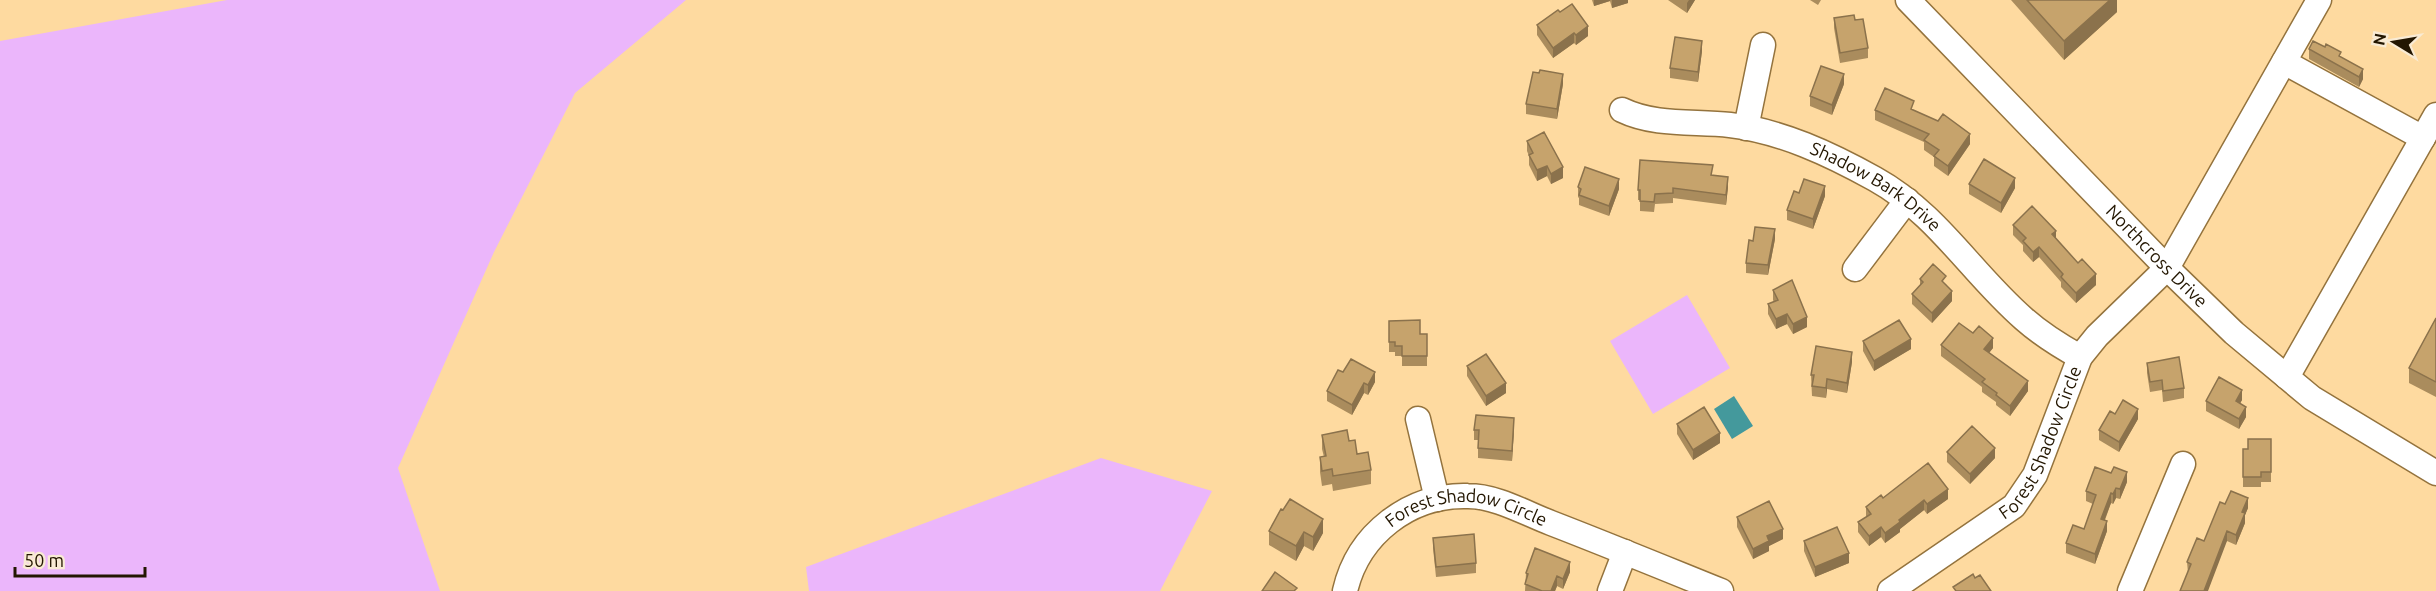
<svg xmlns="http://www.w3.org/2000/svg" width="2436" height="591" font-family="Ubuntu,sans-serif">
  <style>
    .green { fill: #ebb6fb }
    .water { fill: #44999c }
    .lines { fill: none; stroke-linecap: round; stroke-linejoin: round }
    .minor-casing { stroke: #94733d; stroke-width: 27 }
    .minor { stroke: #fff; stroke-width: 24 }
    .wall { fill: #aa8c5d }
    .shaded-wall { fill: #8b724c }
    .building { fill: #c6a36c; stroke: #8b724c; stroke-width: 1.5 }
    .labels { text-anchor: middle; stroke-width: 6; stroke-linejoin: round; paint-order: stroke }
    .street-label { font-size: 18px; fill: #231601; stroke: #f9ebd4 }
  </style>
  <rect width="100%" height="100%" fill="#fedaa0"/>
  <path class="green" d="M227 0H686L575 93 494 252 398 468 440 591H0V41Z
    M1687 295 1730 368 1653 414 1610 341Z
    M1101 458 1212 491 1160 591H809L806 567Z"/>
  <path class="water" d="M1734 396 1753 426 1732 439 1714 409Z"/>
  <g class="lines">
    <g class="minor-casing">
      <g id="minor">
        <path id="s1" d="M1908 0 2167 268 2234 333 2312 398 2436 473"/>
        <path d="M2284 62 2423 138"/>
        <path id="s2" d="M1622 110C1655 126 1694 121 1730 125 1781 131 1830 154 1875 179 1938 214 1971 273 2024 319 2041 334 2060 346 2080 357"/>
        <path d="M1746 128 1763 45"/>
        <path d="M1855 269 1907 200"/>
        <path d="M2287 377 2436 115"/>
        <path d="M1418 419 1437 499"/>
        <path id="s3" d="M1345 591C1358 534 1410 494 1468 496 1496 496 1525 513 1551 523 1608 545 1664 568 1721 591"/>
        <path d="M1610 591 1625 552"/>
        <path id="s4" d="M1890 591 2014 506 2035 475 2080 357 2097 336 2167 268 2319 0"/>
        <path d="M2130 591 2183 464"/>
      </g>
    </g>
    <use href="#minor" class="minor"/>
  </g>
  <path class="wall" d="M1592 0H1628V3L1612 8 1610 1 1594 6Z
    M1668 0H1695L1687 13Z
    M1810 0H1821L1818 5Z
    M2011 0H2117V12L2064 60Z
    M1560 12 1588 36 1576 45 1574 43 1553 58 1537 35V25Z
    M1834 18 1855 20 1868 48V58L1840 63 1834 28Z
    M2309 49 2341 57 2363 79 2359 87 2309 59Z
    M1702 51 1698 82 1670 78V68Z
    M1563 84 1557 119 1526 114V104Z
    M1844 84 1832 115 1810 106V96Z
    M1875 110H1914L1970 144 1948 176 1934 166V157L1924 150V142L1875 120Z
    M1527 141 1563 178 1551 184 1547 176 1537 181 1529 165V156L1527 151Z
    M1713 175 1728 187 1726 205 1673 198V203L1655 204 1654 212 1640 211V200H1638V190Z
    M1969 184 2015 188 2001 213 1969 194Z
    M1578 187 1619 189 1609 216 1579 205V198L1578 197Z
    M1799 193 1825 196 1813 229 1787 220V210Z
    M2013 225 2056 239 2096 285 2076 303 2061 287V282L2039 257 2033 262 2023 251V245L2013 235Z
    M1775 239 1768 275 1746 273V263Z
    M1920 279 1946 284 1952 301 1932 323 1912 304V294L1920 285Z
    M1773 290 1807 327 1793 334 1787 324 1776 329 1768 314V304L1774 302 1773 300Z
    M2436 318V397L2409 383V368Z
    M1389 321 1420 334H1427V366H1402V356H1395V352H1389Z
    M1863 341 1911 349 1874 371 1863 351Z
    M1941 345 1993 348 1989 353 2028 391 2010 416 1996 405V402L1982 392V387L1941 356Z
    M1852 362 1847 393 1827 389 1826 398 1812 396 1811 375Z
    M2147 363 2184 388V398L2163 402 2162 390 2150 392 2147 373Z
    M1467 366 1506 393 1486 406 1467 376Z
    M1343 372 1375 382 1368 395 1364 393 1352 415 1327 401V391Z
    M2242 400 2240 403 2246 417 2239 429 2206 411V401Z
    M2138 419 2119 452 2099 440V430Z
    M1677 424 1720 443 1693 460 1677 434Z
    M1514 428 1512 461 1478 458V440H1474V430Z
    M1322 435 1349 441 1357 454 1371 470V484L1333 491 1332 484 1322 486 1320 472V457H1324L1322 449Z
    M2271 439V482H2261V487H2243V449H2248Z
    M1947 452 1995 458 1970 484 1947 462Z
    M2127 482 2120 499 2116 498 2113 504 2111 503 2105 520 2107 531 2095 564 2066 553V543L2084 529 2093 504 2086 501V491Z
    M1883 498 1948 499 1927 514 1924 510 1900 529V532L1885 543 1881 537 1869 546 1858 532V522L1866 517V507Z
    M2225 504 2248 508 2245 515V523L2236 545 2227 541 2188 573 2187 562 2204 541Z
    M1283 510 1323 533 1313 551 1304 546 1296 561 1269 545V531Z
    M1737 517 1783 539 1769 546V551L1753 559 1737 527Z
    M1433 538 1476 563V573L1436 577 1433 548Z
    M1804 541 1849 563 1815 577 1804 551Z
    M1570 572 1563 589 1557 586 1555 591H1525L1526 573Z"/>
  <path class="shaded-wall" d="M1594 0H1610V1L1594 6Z
    M1612 0H1628V3L1612 8Z
    M1689 0H1695L1687 13V3Z
    M2110 0H2117V12L2064 60V41Z
    M1588 26V36L1576 45V35Z
    M1574 33V43L1553 58V48Z
    M1702 41V51L1698 82V72Z
    M2363 69V79L2359 87V77Z
    M1563 74V84L1557 119V109Z
    M1844 74V84L1832 115V105Z
    M1970 134V144L1948 176V166Z
    M1547 166V176L1537 181V170Z
    M1563 167V178L1551 184V174Z
    M1728 177V187L1726 205V195Z
    M2015 178V188L2001 213V203Z
    M1619 179V189L1609 216V206Z
    M1825 186V196L1813 229V219Z
    M1775 229V239L1768 275V265Z
    M2056 231V241L2052 234Z
    M2039 247V257L2033 262V252Z
    M2096 274V285L2076 303V293Z
    M1952 291V301L1932 323V313Z
    M1787 314V324L1776 329V319Z
    M1807 317V327L1793 334V324Z
    M1993 338V348L1984 359V349Z
    M1911 339V349L1874 371V361Z
    M1852 352V362L1847 393V383Z
    M1375 372V382L1368 395V385Z
    M1827 379V389L1826 398V388Z
    M2028 381V391L2010 416V406Z
    M1364 383V393L1352 415V405Z
    M1506 383V393L1486 406V396Z
    M2242 390V400L2236 411V401Z
    M2246 407V417L2239 429V419Z
    M2138 409V419L2119 452V442Z
    M1514 418V428L1512 461V451Z
    M1720 433V443L1693 460V450Z
    M1995 448V458L1970 484V474Z
    M2127 472V482L2120 499V489Z
    M2116 488V498L2113 504V494Z
    M1948 489V499L1927 514V504Z
    M2111 493V503L2101 529V519Z
    M2248 498V508L2245 515V523L2236 545V535L2242 512Z
    M1924 500V510L1900 529V532L1885 543V533L1899 520Z
    M1323 519V533L1313 551V537Z
    M2107 521V531L2095 564V554Z
    M1881 527V537L1869 546V536Z
    M1783 529V539L1769 546V551L1753 559V549L1767 536Z
    M2227 531V541L2208 591H2204Z
    M1304 532V546L1296 561V546Z
    M1849 553V563L1815 577V567Z
    M1570 562V572L1563 589V579Z
    M1557 576V586L1555 591H1551Z"/>
  <path class="building" d="M2027 0H2110L2064 41Z
    M1572 4 1588 26 1576 35 1574 33 1553 48 1537 25 1558 10 1560 12Z
    M1854 15 1855 20 1863 19 1868 48 1840 53 1834 18Z
    M1675 37 1702 41 1698 72 1670 68Z
    M2313 41 2325 47 2326 44 2341 52 2339 56 2363 69 2359 77 2309 49Z
    M1821 66 1844 74 1832 105 1810 96Z
    M1540 70 1563 74 1557 109 1526 104 1533 72 1539 73Z
    M1885 88 1914 101 1911 109 1938 121 1943 114 1970 134 1948 166 1934 156 1939 150 1924 140 1929 134 1875 110Z
    M1544 132 1563 167 1551 174 1547 166 1537 170 1529 155 1533 153 1527 141Z
    M1984 159 2015 178 2001 203 1969 184Z
    M1640 160 1713 165 1711 175 1728 177 1726 195 1673 188V193L1655 194 1654 202 1640 201V190H1638Z
    M1585 167 1619 179 1609 206 1579 195 1581 189 1578 187Z
    M1804 179 1825 186 1813 219 1787 210 1794 191 1799 193Z
    M2032 206 2056 231 2052 234 2078 263 2082 259 2096 274 2076 293 2061 277 2063 274 2039 247 2033 252 2023 241 2026 238 2013 225Z
    M1755 227 1775 229 1768 265 1746 263 1749 240 1753 241Z
    M1933 264 1946 276 1942 281 1952 291 1932 313 1912 294 1923 282 1920 279Z
    M1792 280 1807 317 1793 324 1787 314 1776 319 1768 304 1778 300 1773 290Z
    M2436 318V382L2409 368Z
    M1420 320V334H1427V356H1402V346H1395V342H1389V321Z
    M1899 320 1911 339 1874 361 1863 341Z
    M1959 323 1973 333 1979 326 1993 338 1984 349 2028 381 2010 406 1996 395 1997 393 1982 382 1985 379 1941 345Z
    M1816 346 1852 352 1847 383 1827 379 1826 388 1812 386 1814 375H1811Z
    M1486 354 1506 383 1486 396 1467 366Z
    M2179 357 2184 388 2163 391 2162 380 2150 382 2147 363Z
    M1351 359 1375 372 1368 385 1364 383 1352 405 1327 391 1338 370 1343 372Z
    M2219 377 2242 390 2236 401 2246 407 2239 419 2206 401Z
    M2123 400 2138 409 2119 442 2099 430 2110 411 2115 414Z
    M1704 407 1720 433 1693 450 1677 424Z
    M1476 415 1514 418 1512 451 1478 448 1479 430H1474Z
    M1972 426 1995 448 1970 474 1947 452Z
    M1347 430 1349 441 1355 440 1357 454 1368 452 1371 470 1333 476 1332 469 1322 471 1320 457 1326 456 1322 435Z
    M2248 439H2271V472H2261V477H2243V449H2248Z
    M1928 463 1948 489 1927 504 1924 500 1899 520 1900 522 1885 533 1881 527 1869 536 1858 522 1871 514 1866 507 1881 495 1883 498Z
    M2095 467 2111 473 2114 467 2127 472 2120 489 2116 488 2113 494 2111 493 2101 519 2107 521 2095 554 2066 543 2073 525 2084 529 2096 495 2086 491Z
    M2231 491 2248 498 2242 512 2245 513 2236 535 2227 531 2204 591H2180L2191 564 2187 562 2197 538 2204 541 2220 502 2225 504Z
    M1290 499 1323 519 1313 537 1304 532 1296 546 1269 531 1281 509 1283 510Z
    M1769 501 1783 529 1767 536 1769 541 1753 549 1737 517Z
    M1837 527 1849 553 1815 567 1804 541Z
    M1474 534 1476 563 1436 567 1433 538Z
    M1535 548 1570 562 1563 579 1557 576 1551 591H1542L1525 584 1528 574 1526 573Z
    M1275 572 1297 588 1294 591H1262Z
    M1973 574 1975 578 1980 575 1991 591H1956L1953 587Z"/>
  <g class="labels">
    <g class="street-label">
      <text dy="6" stroke="none"><textPath href="#s2" startOffset="270">Shadow Bark Drive</textPath></text>
      <text dy="6" stroke="none"><textPath href="#s1" startOffset="357">Northcross Drive</textPath></text>
      <text dy="6" stroke="none"><textPath href="#s4" startOffset="219">Forest Shadow Circle</textPath></text>
      <text dy="6" stroke="none"><textPath href="#s3" startOffset="166">Forest Shadow Circle</textPath></text>
    </g>
  </g>
  <g transform="translate(2394 42) rotate(281)" stroke="#f9ebd4" stroke-width="4.5" paint-order="stroke">
  <path d="M0-4.5L10 22L0 15L-10 22Z" fill="#231601"/>
  <text y="-9" font-size="16" font-weight="bold" text-anchor="middle" fill="#231601">N</text>
  </g>
  <path d="M15 567v9h130v-9" fill="none" stroke="#231601" stroke-width="3"/>
  <text x="24" y="567" font-size="18" fill="#231601" stroke="#f9ebd4" stroke-width="4.5" paint-order="stroke">50 m</text>
</svg>
